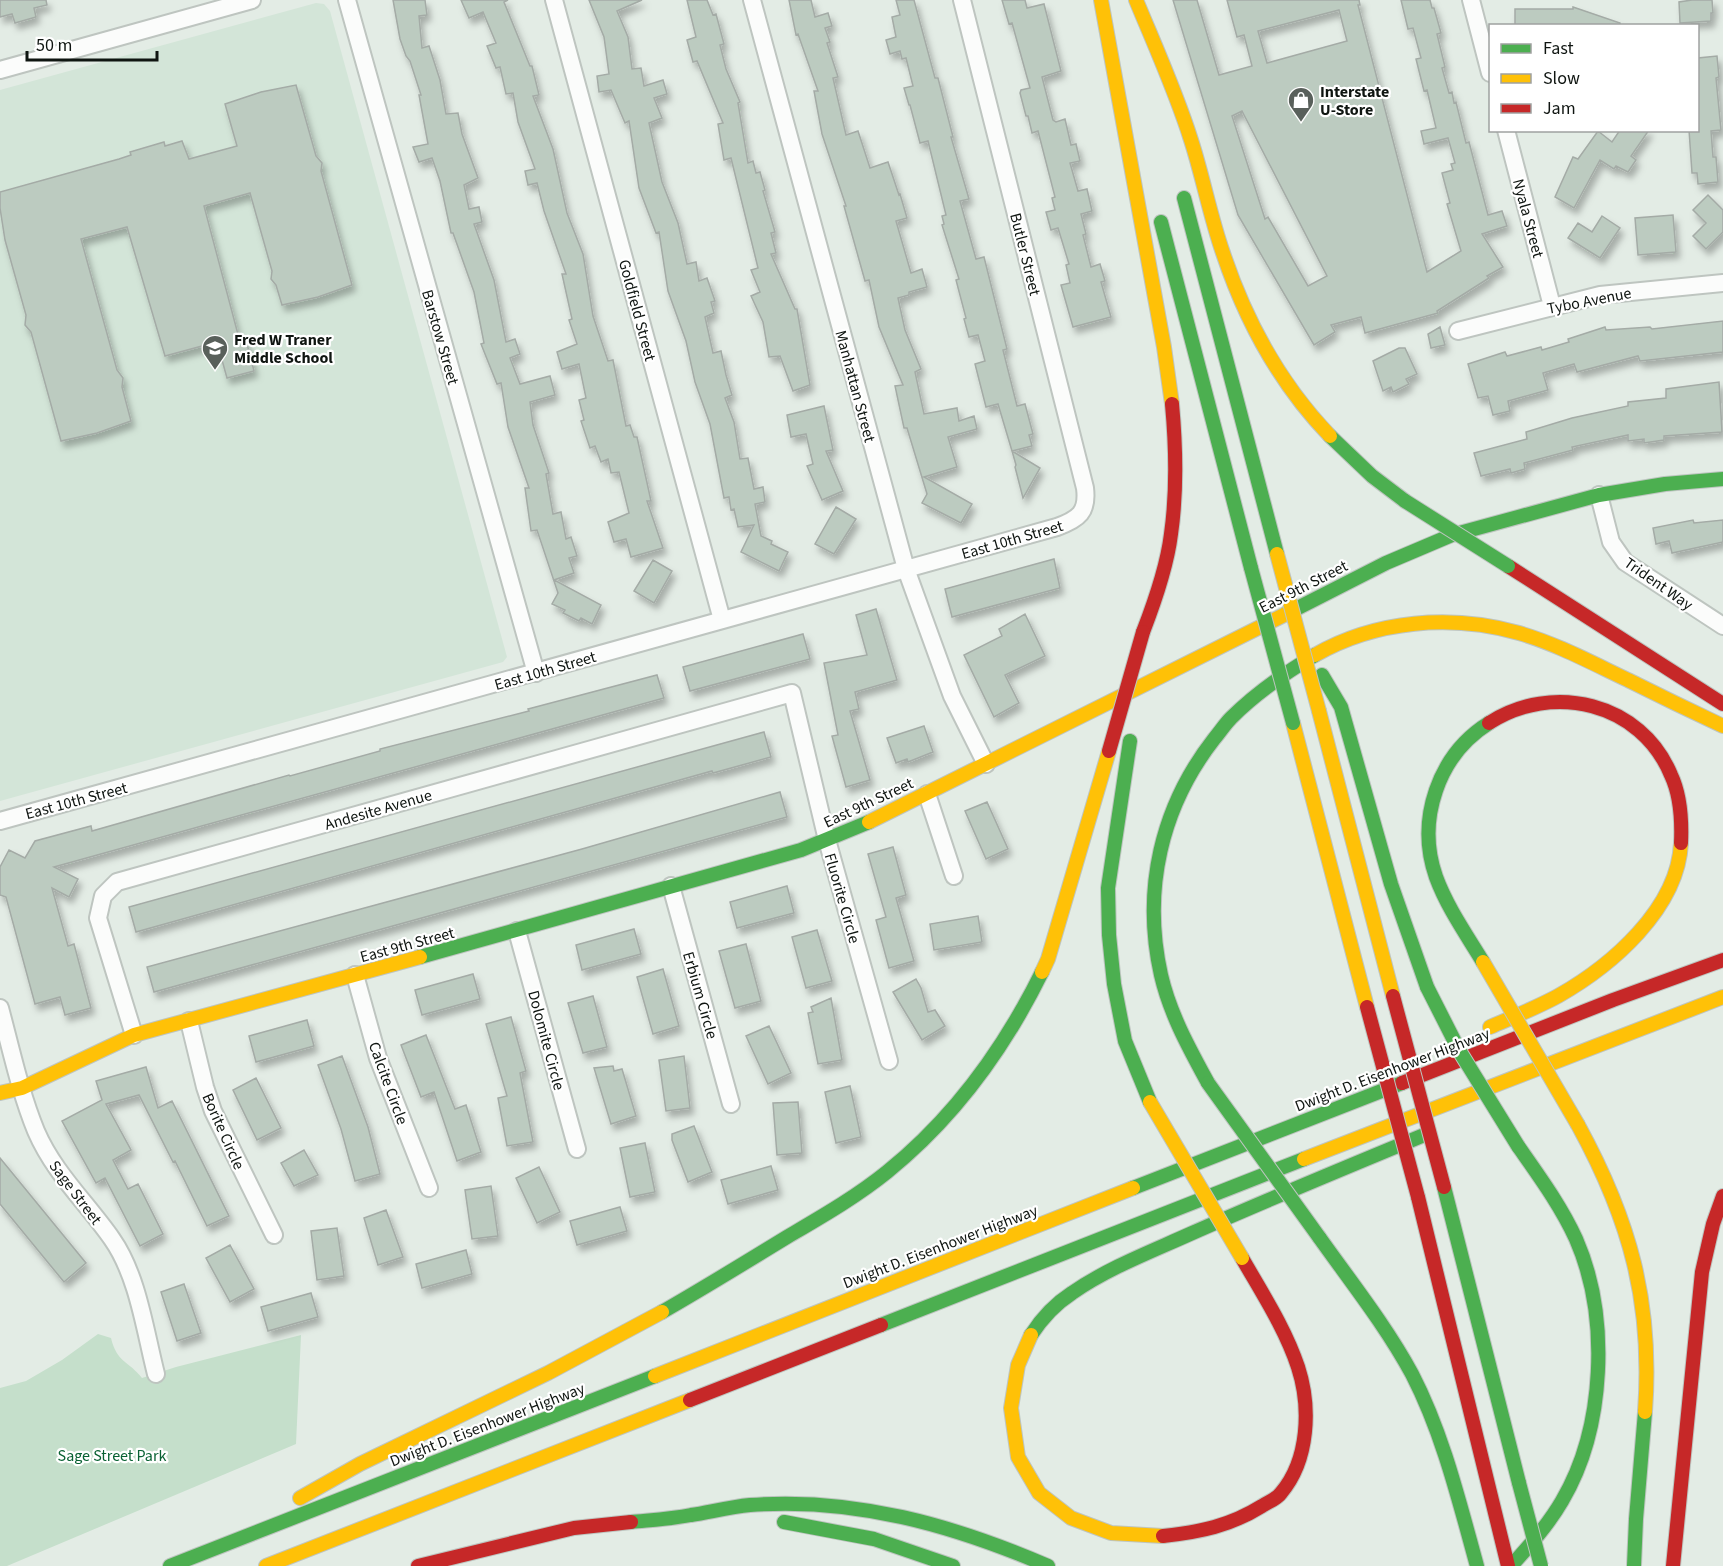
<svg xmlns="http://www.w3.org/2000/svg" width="1723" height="1566" font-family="'Source Sans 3',sans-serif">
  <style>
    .built { fill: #d3e5d8 }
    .green { fill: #c5dfcb }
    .building { fill: #bccbc0; stroke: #a4aba6; stroke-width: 1.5; fill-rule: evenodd; filter: url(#shadow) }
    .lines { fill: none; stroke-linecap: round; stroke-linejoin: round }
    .street-casing { stroke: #bec5c0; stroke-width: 20 }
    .fast-casing { stroke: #bec5c0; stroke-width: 16 }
    .slow-casing { stroke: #bec5c0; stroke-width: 16 }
    .jam-casing { stroke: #bec5c0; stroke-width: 16 }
    .street { stroke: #fbfcfb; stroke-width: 16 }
    .fast { stroke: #4caf50; stroke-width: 14 }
    .slow { stroke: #ffc107; stroke-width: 14 }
    .jam { stroke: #c62828; stroke-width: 14 }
    .fast-bridge-casing { stroke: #bec5c0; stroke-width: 16; stroke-linecap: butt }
    .slow-bridge-casing { stroke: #bec5c0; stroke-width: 16; stroke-linecap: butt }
    .jam-bridge-casing { stroke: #bec5c0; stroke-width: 16; stroke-linecap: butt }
    .fast-bridge { stroke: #4caf50; stroke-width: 14 }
    .slow-bridge { stroke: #ffc107; stroke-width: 14 }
    .jam-bridge { stroke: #c62828; stroke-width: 14 }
    .labels { text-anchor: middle; stroke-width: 4.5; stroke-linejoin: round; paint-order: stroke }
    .poi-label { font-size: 16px; font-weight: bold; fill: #0f1511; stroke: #fff; text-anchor: start }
    .street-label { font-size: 16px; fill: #0f1511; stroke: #fff }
    .park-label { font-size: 16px; fill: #086132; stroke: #fff }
  </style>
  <defs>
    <filter id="shadow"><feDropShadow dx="3.5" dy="6" stdDeviation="3" flood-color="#0004"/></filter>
  </defs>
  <rect width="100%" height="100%" fill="#e3ece5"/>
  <path class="built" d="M316 3 324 4 330 11 507 657 503 662 0 801V90Z"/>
  <path class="green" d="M98 1334 111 1338C117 1363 129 1361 142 1378L176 1367 301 1335 296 1444 7 1566H0V1388L26 1381 62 1360Z"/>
  <path class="building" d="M0 0H46L47 5 34 8 36 17 15 23 12 14 0 17Z
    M393 0H425L427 15 419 16 422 48 429 46 440 80 446 114 458 113 462 134 478 178 464 185 469 209 479 207 482 222 474 224 494 280 506 342 515 339 520 354 510 358 520 384 550 376 555 395 530 402 533 425 549 473 546 474 553 514 561 512 566 539 571 537 577 556 569 558 574 573 554 580 601 605 592 624 581 618 579 621 563 613 565 610 552 604 558 593 537 530 531 531 525 488H529L508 427 501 383 497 384 481 344 484 343 474 292 453 233H451L440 181 432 158 419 162 413 147 428 144 419 95H421L410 61 406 56 400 39Z
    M461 0H508L504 2 530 66H532L539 95 533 96 553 149 567 213 583 254 593 316 608 361 613 360 626 426 630 425 634 437H637L651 501H647L663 548 631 557 626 539 614 542 608 522 629 513 619 472 611 473 608 459 601 462 595 446 590 448 581 421 584 420 579 400 586 398 579 364 562 369 557 352 577 344 569 320 572 319 562 274H566L544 211 537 183 528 185 525 171 535 169 518 122 513 93 506 94 500 67 496 68 487 46 496 43 483 12 469 18Z
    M589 0H642L617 11 628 37 632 69 641 68 644 86 663 80 667 94 654 98 662 118 649 123 662 182 678 223 687 264 696 262 699 281 707 278 715 301 711 302 714 313 705 317 713 353 721 351 726 375 732 395 725 398 734 422 740 459 748 458 754 489 763 487 765 502 755 504 761 536 772 541 771 544 788 552 779 571 741 552 754 525 738 527 734 509 731 510 729 497 724 498 710 424 695 382 686 341 668 291 659 232 656 233 639 188 629 121 625 123 611 90 599 92 597 76 609 74 604 37Z
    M687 0H707L713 15 716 14 724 44 720 45 726 69 740 102 738 103 748 163 753 161 756 173 760 172 765 190 763 191 775 232 771 233 776 253 771 254 795 309H797L810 385 793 391 780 356 769 357 763 322 751 296 760 292 751 270 758 268 731 158 724 160 718 124 723 123 697 61 693 62 687 40 696 37Z
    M789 0H811L815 17 828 13 832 26 825 28 830 42 827 43 838 77 833 78 846 135 858 131 870 168 888 162 899 195 900 194 907 218 896 221 911 273 922 269 927 287 909 292V295L898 298 905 330 921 369 915 372 924 414 957 408 959 421 974 416 977 429 948 437 957 467 924 477 972 504 961 523 922 503 927 494 907 428H904L895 386 903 385 879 327 869 280 865 281 844 206H846L822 134 814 91H818L798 34 796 35Z
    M896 0H914L935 78H938L953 137H951L969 199 960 201 976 259 984 257 1007 349 1003 350 1017 406 1025 404 1033 434 1029 435 1032 446 1012 451 998 404 986 407 975 364 985 361 978 335 969 337 964 319 966 318 956 280 959 279 942 225 944 224 942 216 946 215 928 141 920 143 910 105H909L904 88 913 86 906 58 902 59 900 51 890 54 886 40 896 37 892 17 900 15Z
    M1002 0H1025L1027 8 1044 4 1061 71 1042 77 1053 120 1056 122 1065 119 1071 145 1076 144 1080 161 1070 163 1078 191 1087 189 1092 211 1081 214 1086 234 1083 235 1091 267 1100 264 1105 281 1101 282 1111 317 1073 327 1061 285 1070 283 1066 265 1069 264 1058 228 1051 230 1046 212 1055 210 1052 198 1055 197 1038 131 1032 133 1028 116H1026L1020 93 1021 90 1030 88 1012 23 1009 24Z
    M1173 0H1197L1219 75 1252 66 1244 35 1237 37 1227 0H1359L1360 5H1358L1427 272 1461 251 1447 204 1450 203 1442 173 1453 170 1451 164 1455 163 1448 138 1424 144 1421 131 1436 128 1427 90 1424 91 1416 59 1421 58 1413 28 1408 29 1401 0H1430L1432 8H1434L1441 33 1437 34 1445 67 1442 68 1449 93 1452 92 1454 103 1456 102 1466 143 1469 142 1488 215 1502 211 1507 226 1482 234 1503 267 1487 276 1489 278 1437 311 1438 313 1365 333 1361 317 1331 325 1335 332 1314 345 1238 215ZM1339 10 1347 41 1267 63 1258 31ZM1242 111 1327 276 1308 286 1268 217 1265 219 1232 116Z
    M1692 0H1712L1713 13H1711V21L1680 23 1679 2Z
    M1573 7 1620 23V26H1515V9H1573Z
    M1717 56 1719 77 1716 78 1721 130 1711 131 1713 157H1716L1718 182 1698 184 1697 173H1692L1689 130H1698V58Z
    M296 85 316 156 322 163 321 171 352 285 318 297 282 305 276 285 271 279 272 271 250 193 204 206 240 342 246 340 254 371 227 378 217 342 165 356 127 227 81 239 117 370 123 378 122 387 131 421 97 433 61 441 31 332 25 325 26 315 5 240 0 208V192L119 159 131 155 130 152 164 142 165 146 182 141 189 159 237 146 225 104 261 92Z
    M1620 130H1649L1631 156 1636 160 1628 172 1616 166 1614 169 1600 160 1574 208 1555 197 1573 157 1578 159 1598 131 1612 142Z
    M1708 195 1723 210V232L1706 249 1693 236 1706 223 1693 210Z
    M1673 215 1676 252 1638 255 1635 218Z
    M1602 216 1620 228 1600 258 1568 238 1578 223 1592 232Z
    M1723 321V352L1640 361 1638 356 1577 372 1574 364 1543 373 1548 390 1508 401 1510 411 1493 415 1488 396 1478 398 1468 364 1505 352 1507 356 1541 347 1542 350 1569 342 1568 339 1605 327 1606 330 1650 327 1652 329Z
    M1440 327 1445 345 1431 348 1428 334Z
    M1399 348H1405L1417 374 1406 379 1409 384 1393 392 1391 387 1383 391 1373 361Z
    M1719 382 1722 432 1664 436V440L1644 443V439L1628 441V435L1572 447 1573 450 1524 463 1525 469 1511 473 1510 469 1481 476 1474 453 1527 439 1526 432 1572 418 1628 406V402L1666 398V389Z
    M824 406 833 450 826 451 843 491 822 500 807 466 813 464 806 434 791 437 787 415Z
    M1012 451 1040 468 1023 498 1015 467 1016 465Z
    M836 507 856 519 834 554 815 544Z
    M1693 520 1694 523 1723 520V542L1672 553 1669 541 1656 544 1653 528Z
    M1054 559 1060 588 952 617 945 589Z
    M653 560 672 571 654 603 634 591Z
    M876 609 897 680 855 692 859 709 850 711 870 780 846 787 832 736 838 735 824 663 867 655 856 615Z
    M1025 614 1045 656 1005 675 1019 703 994 717 964 655 1002 636 999 629Z
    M803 634 810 659 690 691 683 667Z
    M657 675 664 698 54 867 78 879 69 897 52 888 68 946 74 944 91 1008 65 1015 60 997 35 1004 6 897 0 895V867L9 850 25 858 35 841 91 826 92 831 289 775 290 776 380 751V749L529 711 528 709Z
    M924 726 933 752 908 762 907 759 896 763 887 738Z
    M764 732 771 757 713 773 712 771 136 932 129 907Z
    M780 792 787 817 154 992 147 967 582 849Z
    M987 802 1008 849 986 859 965 811Z
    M893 847 906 895 896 898 914 961 889 968 876 920 886 917 868 854Z
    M787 886 794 913 737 928 730 902Z
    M978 916 982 942 934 950 930 924Z
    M634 929 641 954 582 970 576 945Z
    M817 930 832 981 806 988 792 937Z
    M746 944 761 1001 735 1008 719 951Z
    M663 969 679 1026 653 1034 637 977Z
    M473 974 480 999 422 1015 415 990Z
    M916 979 921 988 928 1012 935 1010 945 1026 922 1040 893 992Z
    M593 996 607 1047 583 1053 568 1003Z
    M831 998 842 1060 818 1064 808 1013 813 1012 811 1007Z
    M511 1017 526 1071 520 1073 533 1142 507 1146 498 1098 507 1096 486 1024Z
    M307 1020 314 1046 256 1062 249 1036Z
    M769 1026 791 1073 768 1084 746 1036Z
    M426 1035 455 1109 466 1105 481 1152 457 1161 434 1092 421 1097 401 1045Z
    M342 1056 368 1127 380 1174 355 1181 341 1129 318 1065Z
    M684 1056 690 1108 666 1111 659 1060Z
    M613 1066 614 1071 622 1069 636 1116 611 1124 594 1068Z
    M146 1067 158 1108 172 1101 229 1216 207 1226 175 1161 173 1162 139 1095 106 1104 131 1150 113 1160 128 1189 138 1184 163 1234 140 1246 105 1178 96 1183 62 1121 102 1100 96 1081Z
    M256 1078 281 1128 257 1140 233 1090Z
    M850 1086 861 1137 836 1143 825 1092Z
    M798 1102 802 1153 777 1155 773 1103Z
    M694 1126 712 1172 688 1182 672 1140V1134Z
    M645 1143 655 1192 630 1197 620 1148Z
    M304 1150 318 1175 294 1186 281 1163Z
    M0 1158 86 1263 64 1282 0 1204Z
    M771 1166 778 1190 728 1204 721 1180Z
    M539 1167 560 1212 537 1223 516 1178Z
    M491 1186 498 1236 472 1239 465 1190Z
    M620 1207 627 1231 577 1245 570 1221Z
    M386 1210 403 1257 378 1265 364 1218Z
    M337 1228 344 1276 317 1280 311 1231Z
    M230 1245 254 1289 230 1302 206 1258Z
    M466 1250 472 1274 422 1288 416 1264Z
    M184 1284 201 1333 177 1341 161 1292Z
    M311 1293 318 1317 268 1331 261 1307Z"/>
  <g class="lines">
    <g class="street-casing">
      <path id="street" d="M347 0 536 673
        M554 0 722 620
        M752 0 906 569 952 696 986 764
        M1471 0 1490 73
        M0 70 252 0
        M1506 130 1552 306
        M1458 331 1600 295 1723 283
        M1599 495 1611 542 1625 562 1723 626
        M927 794 954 876
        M0 821 1057 527C1079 519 1088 512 1085 488L962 0
        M671 886 731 1104
        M517 931 577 1149
        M355 975 378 1058 429 1188
        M0 1008C11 1049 20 1092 36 1131 54 1173 87 1203 112 1239 138 1276 145 1331 156 1374
        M189 1021 205 1087 213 1111 274 1235
        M134 1035 98 918 103 896 117 882 792 693 827 840 889 1061"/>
    </g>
    <g class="fast-casing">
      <path id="fast" d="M1184 198 1277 554
        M1161 222 1251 568
        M1330 436 1372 476 1405 501
        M1286 614 1386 563 1452 535 1599 495 1665 484 1723 479
        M1322 675 1341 707 1391 884 1427 987
        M1130 741 1108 888 1109 935 1114 984 1125 1041 1150 1102
        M420 957 801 850 869 822
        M1483 962C1466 934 1447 907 1436 877 1416 820 1438 755 1489 723
        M1208 1083C1189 1048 1170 1014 1161 975 1142 890 1161 807 1214 739 1220 732 1225 724 1231 718 1256 693 1285 673 1315 655
        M1444 1187 1519 1483
        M1133 1188 1402 1083
        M1319 1237C1351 1282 1386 1326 1412 1374 1443 1434 1459 1501 1477 1566
        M662 1312C704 1288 746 1262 787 1237 821 1217 856 1197 887 1172 954 1118 1004 1049 1042 972
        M881 1325 1304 1159
        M1031 1335C1042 1318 1055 1304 1072 1293 1108 1268 1150 1252 1190 1234 1269 1199 1349 1166 1429 1133
        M631 1522C651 1520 671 1519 691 1515 710 1512 730 1507 750 1505 854 1497 953 1525 1048 1566
        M784 1522 874 1539 953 1566
        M170 1566 655 1376
        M1511 1566C1530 1545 1548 1525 1562 1501 1605 1428 1610 1317 1576 1239 1561 1206 1539 1176 1518 1146
        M1634 1566 1636 1519 1645 1412"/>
    </g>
    <g class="slow-casing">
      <path id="slow" d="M1101 0 1164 347 1172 404
        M1136 0C1155 46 1176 92 1191 140 1203 177 1210 216 1223 253 1246 322 1280 384 1330 436
        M1315 655C1376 620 1451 614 1519 633 1557 644 1592 663 1628 680 1660 696 1691 711 1723 726
        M1319 711 1393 996
        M1293 723 1367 1007
        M869 822 1286 614
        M1042 972 1048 959 1109 751
        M1490 1027C1513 1017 1536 1008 1558 996 1611 966 1678 909 1681 843
        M0 1093 22 1088 134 1035 420 957
        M1578 1125C1630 1220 1653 1303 1645 1412
        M1304 1159 1723 997
        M1031 1335 1018 1365 1011 1408 1018 1457 1039 1493 1071 1518 1111 1533 1163 1536
        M655 1376 1133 1188
        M300 1498 360 1464 548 1373 662 1312
        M266 1566 690 1400"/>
    </g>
    <g class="jam-casing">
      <path id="jam" d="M1508 566 1723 704
        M1143 632C1155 601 1167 567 1171 534 1177 492 1176 447 1172 404
        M1489 723C1552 682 1641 702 1671 775 1681 796 1682 820 1681 843
        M1402 1083 1613 1000 1723 960
        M1418 1197 1508 1566
        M690 1400 881 1325
        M1163 1536C1200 1532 1230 1526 1262 1506 1268 1502 1277 1499 1281 1493 1309 1460 1311 1407 1298 1367 1285 1328 1262 1293 1242 1258
        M418 1566 574 1528 631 1522
        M1673 1566 1702 1272 1713 1224 1723 1196"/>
    </g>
    <use href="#street" class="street"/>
    <use href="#fast" class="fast"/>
    <use href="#slow" class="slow"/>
    <use href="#jam" class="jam"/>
    <g class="fast-bridge-casing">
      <path id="fast-bridge" d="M1405 501 1508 566
        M1251 568 1293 723
        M1427 987 1460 1052 1518 1146
        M1208 1083 1319 1237
        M1519 1483 1541 1566"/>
    </g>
    <g class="slow-bridge-casing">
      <path id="slow-bridge" d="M1277 554 1319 711
        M1483 962 1578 1125
        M1150 1102 1242 1258"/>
    </g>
    <g class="jam-bridge-casing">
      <path id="jam-bridge" d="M1109 751 1143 632
        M1393 996 1444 1187
        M1367 1007 1418 1197"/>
    </g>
    <use href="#fast-bridge" class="fast-bridge"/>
    <use href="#slow-bridge" class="slow-bridge"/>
    <use href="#jam-bridge" class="jam-bridge"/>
  </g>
  <defs>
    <g id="shop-pin" transform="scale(1.35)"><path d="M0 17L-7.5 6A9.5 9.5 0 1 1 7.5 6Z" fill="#59605b" stroke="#fff"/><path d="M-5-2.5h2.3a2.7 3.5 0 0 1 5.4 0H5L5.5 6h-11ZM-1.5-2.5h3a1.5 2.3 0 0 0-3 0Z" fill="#fff"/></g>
    <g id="school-pin" transform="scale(1.35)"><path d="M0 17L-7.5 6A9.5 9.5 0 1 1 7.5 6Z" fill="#59605b" stroke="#fff"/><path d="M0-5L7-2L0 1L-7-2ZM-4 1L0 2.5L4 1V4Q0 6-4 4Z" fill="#fff"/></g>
  </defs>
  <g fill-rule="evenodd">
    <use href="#shop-pin" x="1301" y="100"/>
    <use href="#school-pin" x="215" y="348"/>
  </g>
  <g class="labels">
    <g class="poi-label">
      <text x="1320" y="97">Interstate<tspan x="1320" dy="18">U-Store</tspan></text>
      <text x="234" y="345">Fred W Traner<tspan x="234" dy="18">Middle School</tspan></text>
    </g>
    <g class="street-label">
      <text transform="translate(1529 218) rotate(75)" y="6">Nyala Street</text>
      <text transform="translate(1026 254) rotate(76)" y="6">Butler Street</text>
      <text transform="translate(1589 300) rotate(-11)" y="6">Tybo Avenue</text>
      <text transform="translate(638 310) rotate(75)" y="6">Goldfield Street</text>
      <text transform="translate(441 337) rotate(74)" y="6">Barstow Street</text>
      <text transform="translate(856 386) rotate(75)" y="6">Manhattan Street</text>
      <text transform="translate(1012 539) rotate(-16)" y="6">East 10th Street</text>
      <text transform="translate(1659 583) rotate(35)" y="6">Trident Way</text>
      <text transform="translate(1303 586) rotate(-27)" y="6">East 9th Street</text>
      <text transform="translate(545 670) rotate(-16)" y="6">East 10th Street</text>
      <text transform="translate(76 800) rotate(-15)" y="6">East 10th Street</text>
      <text transform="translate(868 802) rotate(-25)" y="6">East 9th Street</text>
      <text transform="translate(378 809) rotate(-16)" y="6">Andesite Avenue</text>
      <text transform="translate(843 898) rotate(74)" y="6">Fluorite Circle</text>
      <text transform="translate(407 944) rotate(-15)" y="6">East 9th Street</text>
      <text transform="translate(701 995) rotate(74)" y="6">Erbium Circle</text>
      <text transform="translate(547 1040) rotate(75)" y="6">Dolomite Circle</text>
      <text transform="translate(1392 1069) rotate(-21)" y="6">Dwight D. Eisenhower Highway</text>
      <text transform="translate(389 1083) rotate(70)" y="6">Calcite Circle</text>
      <text transform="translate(224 1131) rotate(66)" y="6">Borite Circle</text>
      <text transform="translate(76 1192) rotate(53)" y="6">Sage Street</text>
      <text transform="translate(940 1246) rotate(-21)" y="6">Dwight D. Eisenhower Highway</text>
      <text transform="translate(487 1424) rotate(-21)" y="6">Dwight D. Eisenhower Highway</text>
    </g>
    <g class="park-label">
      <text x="112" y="1461">Sage Street Park</text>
    </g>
  </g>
  <rect x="1489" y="24" width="210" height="108" fill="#ffffff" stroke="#9fa1a0" stroke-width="1.5"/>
  <rect x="1501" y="44" width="30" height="9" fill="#4caf50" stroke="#9fa1a0" stroke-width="1.5"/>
  <text x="1543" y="54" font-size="18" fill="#0f1511">Fast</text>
  <rect x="1501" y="74" width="30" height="9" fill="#ffc107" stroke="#9fa1a0" stroke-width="1.5"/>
  <text x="1543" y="84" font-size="18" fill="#0f1511">Slow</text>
  <rect x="1501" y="104" width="30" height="9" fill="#c62828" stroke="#9fa1a0" stroke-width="1.5"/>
  <text x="1543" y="114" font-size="18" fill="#0f1511">Jam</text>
  <path d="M27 51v9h130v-9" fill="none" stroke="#0f1511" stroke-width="3"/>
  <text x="36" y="51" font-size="18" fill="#0f1511" stroke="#ffffff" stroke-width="4.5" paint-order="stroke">50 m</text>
</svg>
